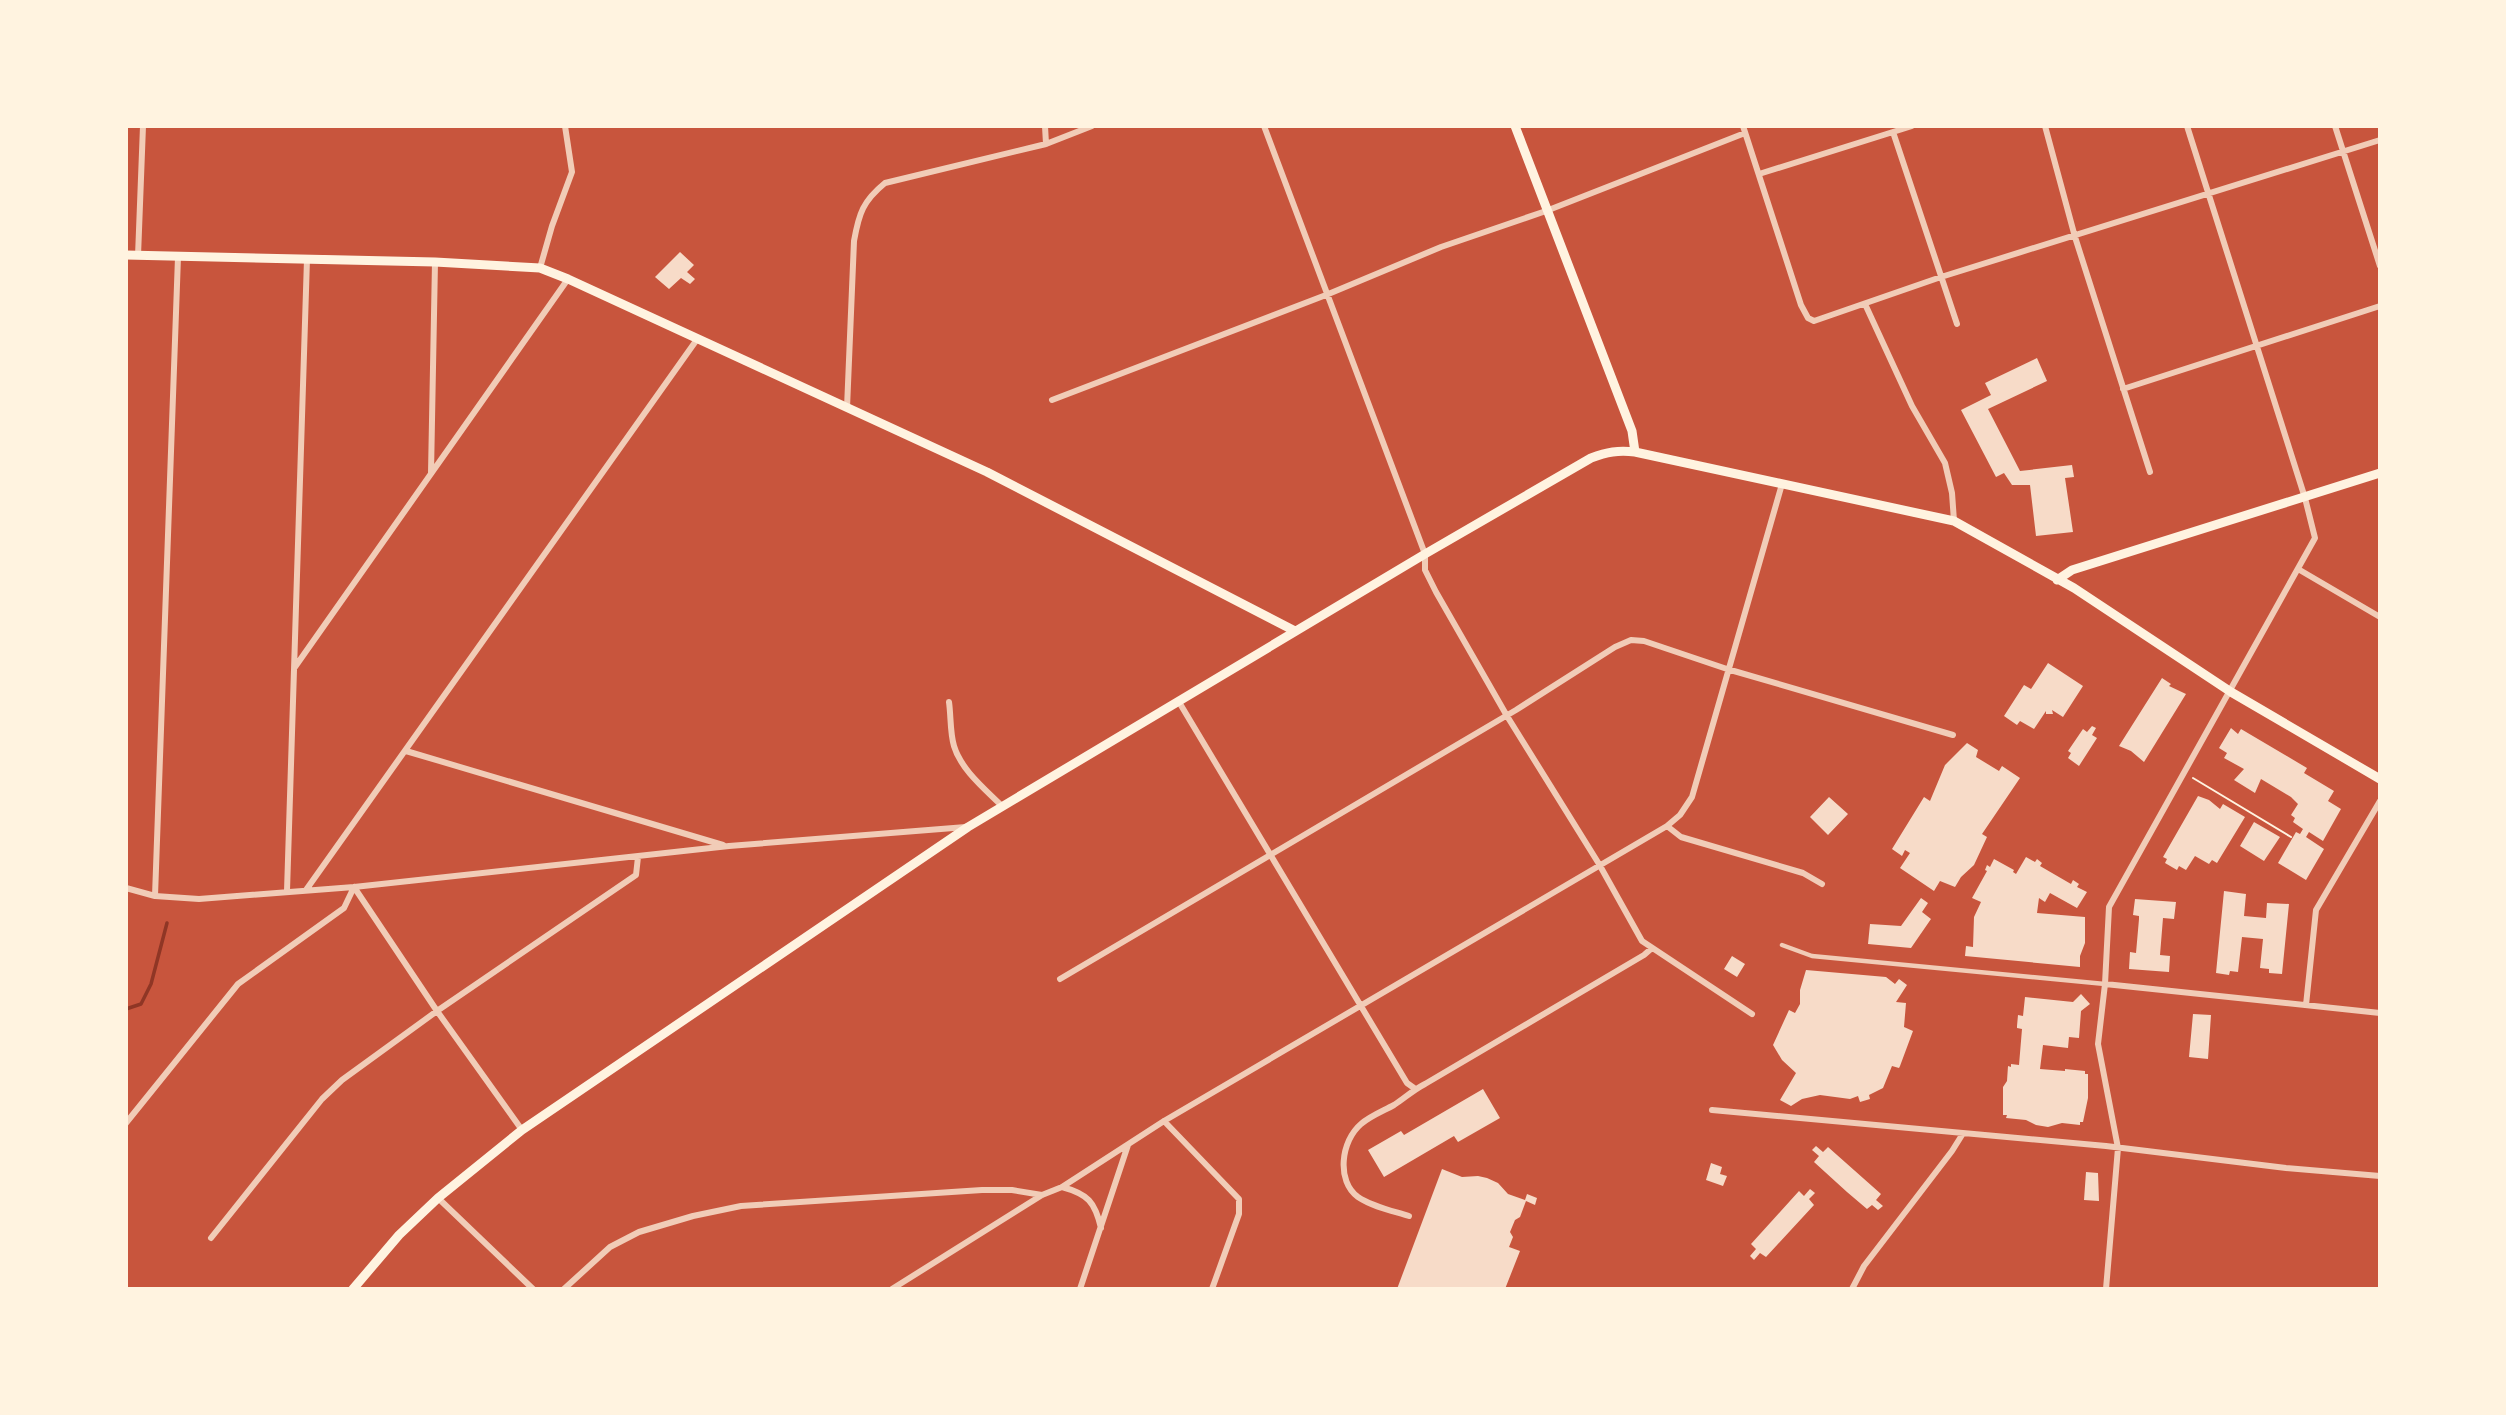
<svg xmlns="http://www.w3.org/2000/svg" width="2506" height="1415" font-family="Raleway,sans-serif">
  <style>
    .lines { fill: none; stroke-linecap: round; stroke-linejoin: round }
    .stream { stroke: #8f3625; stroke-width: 3.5 }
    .building { fill: #f7dbc8 }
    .path { stroke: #fff3e0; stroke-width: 2 }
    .pedestrian { stroke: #f1ccb7; stroke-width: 4.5 }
    .minor { stroke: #f1ccb7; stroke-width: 6 }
    .secondary { stroke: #fff3e0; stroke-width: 9 }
  </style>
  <rect width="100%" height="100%" fill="#c8553d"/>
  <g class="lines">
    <path class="stream" d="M126 1009 141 1004 151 984 167 923"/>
  </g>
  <path class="building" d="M680 252 694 265 687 272 695 279 690 284 681 278 669 289 655 277Z
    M2037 358 2047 381 1988 409 2020 471 2072 465 2074 477 2065 478 2073 532 2036 536 2030 485H2012L2004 473 1996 477 1961 410 1991 395 1985 383Z
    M2048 663 2083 686 2063 717 2052 710 2053 714H2046V711L2034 729 2020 721 2017 725 2004 716 2024 685 2031 689Z
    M2162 678 2171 684 2169 686 2186 694 2144 762 2131 751 2119 746Z
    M2092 726 2096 728 2092 735 2097 738 2079 766 2068 758 2071 753 2068 751 2083 729 2087 732Z
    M2231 728 2238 734 2241 729 2307 768 2304 773 2334 791 2328 801 2341 809 2323 841 2309 832 2306 837 2324 849 2306 880 2278 863 2296 832 2300 834 2303 829 2293 822 2295 818 2291 815 2298 804 2291 797 2261 779 2255 793 2234 780 2244 769 2224 758 2227 753 2219 748Z
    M1967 743 1978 750 1976 757 1999 771 2002 766 2020 778 1982 834 1987 837 1974 865 1961 877 1955 887 1940 881 1934 891 1900 868 1910 853 1905 850 1902 856 1892 849 1924 797 1930 801 1945 765Z
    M2198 796 2209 800 2220 809 2223 804 2245 817 2217 863 2212 860 2209 864 2195 856 2186 870 2179 866 2177 870 2165 863 2167 859 2163 857Z
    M1829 797 1848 814 1828 835 1810 817Z
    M2254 822 2280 837 2264 861 2240 846Z
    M2026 857 2035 862 2037 859 2042 863 2040 866 2071 884 2073 880 2079 884 2077 887 2087 892 2077 908 2050 893 2045 902 2039 898 2037 913 2085 917V943L2080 956V967L1965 956 1966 946 1973 947 1974 917 1981 902 1972 898 1987 871 1985 870 1987 865 1990 867 1994 859 2014 870 2013 872 2016 874Z
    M2224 891 2246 894 2244 916 2266 918 2267 903 2289 904 2282 974 2269 973V969L2260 968 2263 939 2242 937 2238 972 2230 971 2229 975 2216 973Z
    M1921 898 1928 903 1922 912 1931 919 1911 948 1868 944 1870 924 1901 926Z
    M2135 899 2176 902 2174 919 2163 918 2160 955 2170 956 2169 972 2129 969 2130 952 2136 953 2139 919V916L2133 915Z
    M1732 956 1745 964 1737 977 1724 969Z
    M1806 970 1886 977 1895 984 1899 979 1907 985 1896 1002 1906 1003 1904 1027 1913 1031 1900 1066 1899 1068 1892 1066 1883 1088 1869 1095 1870 1099 1860 1102 1858 1096 1850 1099 1820 1095 1802 1099 1791 1106 1780 1100 1796 1073 1782 1060 1773 1045 1789 1010 1795 1013 1800 1004V990Z
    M2081 994 2090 1004 2081 1011 2079 1038 2069 1037 2068 1048 2043 1045 2040 1069 2065 1071V1069L2085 1071V1074H2088V1098L2083 1122H2080V1125L2062 1123 2048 1127 2036 1125 2026 1120 2006 1118 2007 1115H2003V1087L2007 1081 2008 1066 2011 1067V1064L2019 1065 2022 1029 2017 1028V1026L2018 1015 2023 1016 2025 997 2073 1002Z
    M2193 1014 2211 1015 2208 1059 2189 1057Z
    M1483 1089 1500 1118 1458 1142 1454 1136 1384 1177 1368 1150 1401 1131 1404 1135Z
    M1816 1146 1823 1152 1828 1147 1881 1194 1876 1200 1883 1206 1878 1210 1872 1205 1867 1209 1847 1192 1814 1162 1819 1156 1812 1150Z
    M1711 1163 1722 1167 1720 1174 1727 1176 1723 1186 1706 1180Z
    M1442 1169 1462 1177 1478 1176 1487 1178 1498 1183 1508 1194 1525 1200 1527 1194 1537 1198 1535 1205 1526 1201 1520 1217 1515 1220 1510 1232 1513 1237 1509 1247 1520 1251 1505 1289H1397Z
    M2086 1172 2098 1173 2099 1201 2084 1200Z
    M1810 1189 1815 1193 1809 1199 1814 1205 1766 1257 1760 1253 1754 1260 1750 1256 1756 1249 1751 1244 1799 1191 1804 1196Z"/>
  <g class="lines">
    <path class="path" d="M2193 778 2291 837"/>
    <path class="pedestrian" d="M1782 945 1812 956 2105 984"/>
    <path class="minor" d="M1045 126 1046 144
      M1264 126 1425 554V570L1436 592 1507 716 1599 864 1642 941 1752 1014
      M1743 126 1801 305 1808 318 1814 321 1941 277 2380 140
      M2045 126 2075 237 2150 472
      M2335 126 2380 266
      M1893 132 1957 324
      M1759 174 1912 126
      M138 256 143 126
      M540 268 552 226 572 172 565 126
      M1865 304 1912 406 1945 463 1952 493 1954 521
      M2123 389 2380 306
      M1052 400 1326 295 1441 247 1546 211 1745 133
      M847 408 854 241C859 213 863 201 885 183L1046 144 1092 126
      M431 473 435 262
      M2298 569 2380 617
      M295 667 568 279
      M949 702C951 716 950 733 954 746 961 770 986 790 1003 807
      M1179 702 1407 1083 1414 1088
      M406 751 723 845
      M1667 826 1680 815 1692 797 1782 484
      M354 887 437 1011 522 1130
      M126 888 155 896 199 899 354 887 729 846 966 827
      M306 890 698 338
      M287 891 307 259
      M155 896 178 257
      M1060 979 1516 710 1615 647 1631 640 1644 641 1727 669 1953 735
      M2105 984 2380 1013
      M2306 1005 2316 910 2380 801
      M1712 1110 2106 1146 2286 1168 2380 1176
      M1164 1121 1239 1199V1214L1212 1289
      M126 1123 238 984 344 908 354 887
      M1062 1187C1088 1194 1095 1202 1101 1228
      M438 1198 533 1289
      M1409 1216C1393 1211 1373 1207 1358 1197 1336 1181 1341 1141 1361 1124 1370 1116 1383 1111 1394 1105 1405 1098 1413 1090 1425 1084L1644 955 1652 948
      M211 1238 322 1099 342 1080 437 1011 636 875 638 857
      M564 1289 610 1247 639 1232 693 1216 741 1206 982 1190H1012L1042 1195
      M892 1289 1042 1195 1062 1187 1164 1121 1667 826 1681 837 1803 873 1822 884
      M1080 1289 1128 1145
      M1852 1289 1864 1266 1952 1151 1962 1135
      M2106 1289 2118 1148 2098 1044 2105 984 2109 907 2315 538 2305 498 2187 126"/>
    <path class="secondary" d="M1515 126 1632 431 1635 452
      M126 255 435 262 540 268 568 279 987 472 1295 631
      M2057 580 2072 570 2380 473
      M353 1289 399 1235 438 1198 522 1130 968 827 1425 554 1591 458C1607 452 1618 450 1635 452L1954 521 2074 588 2231 692 2380 779"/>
  </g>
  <rect width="2506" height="1415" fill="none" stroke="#fff3e0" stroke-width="256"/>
</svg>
